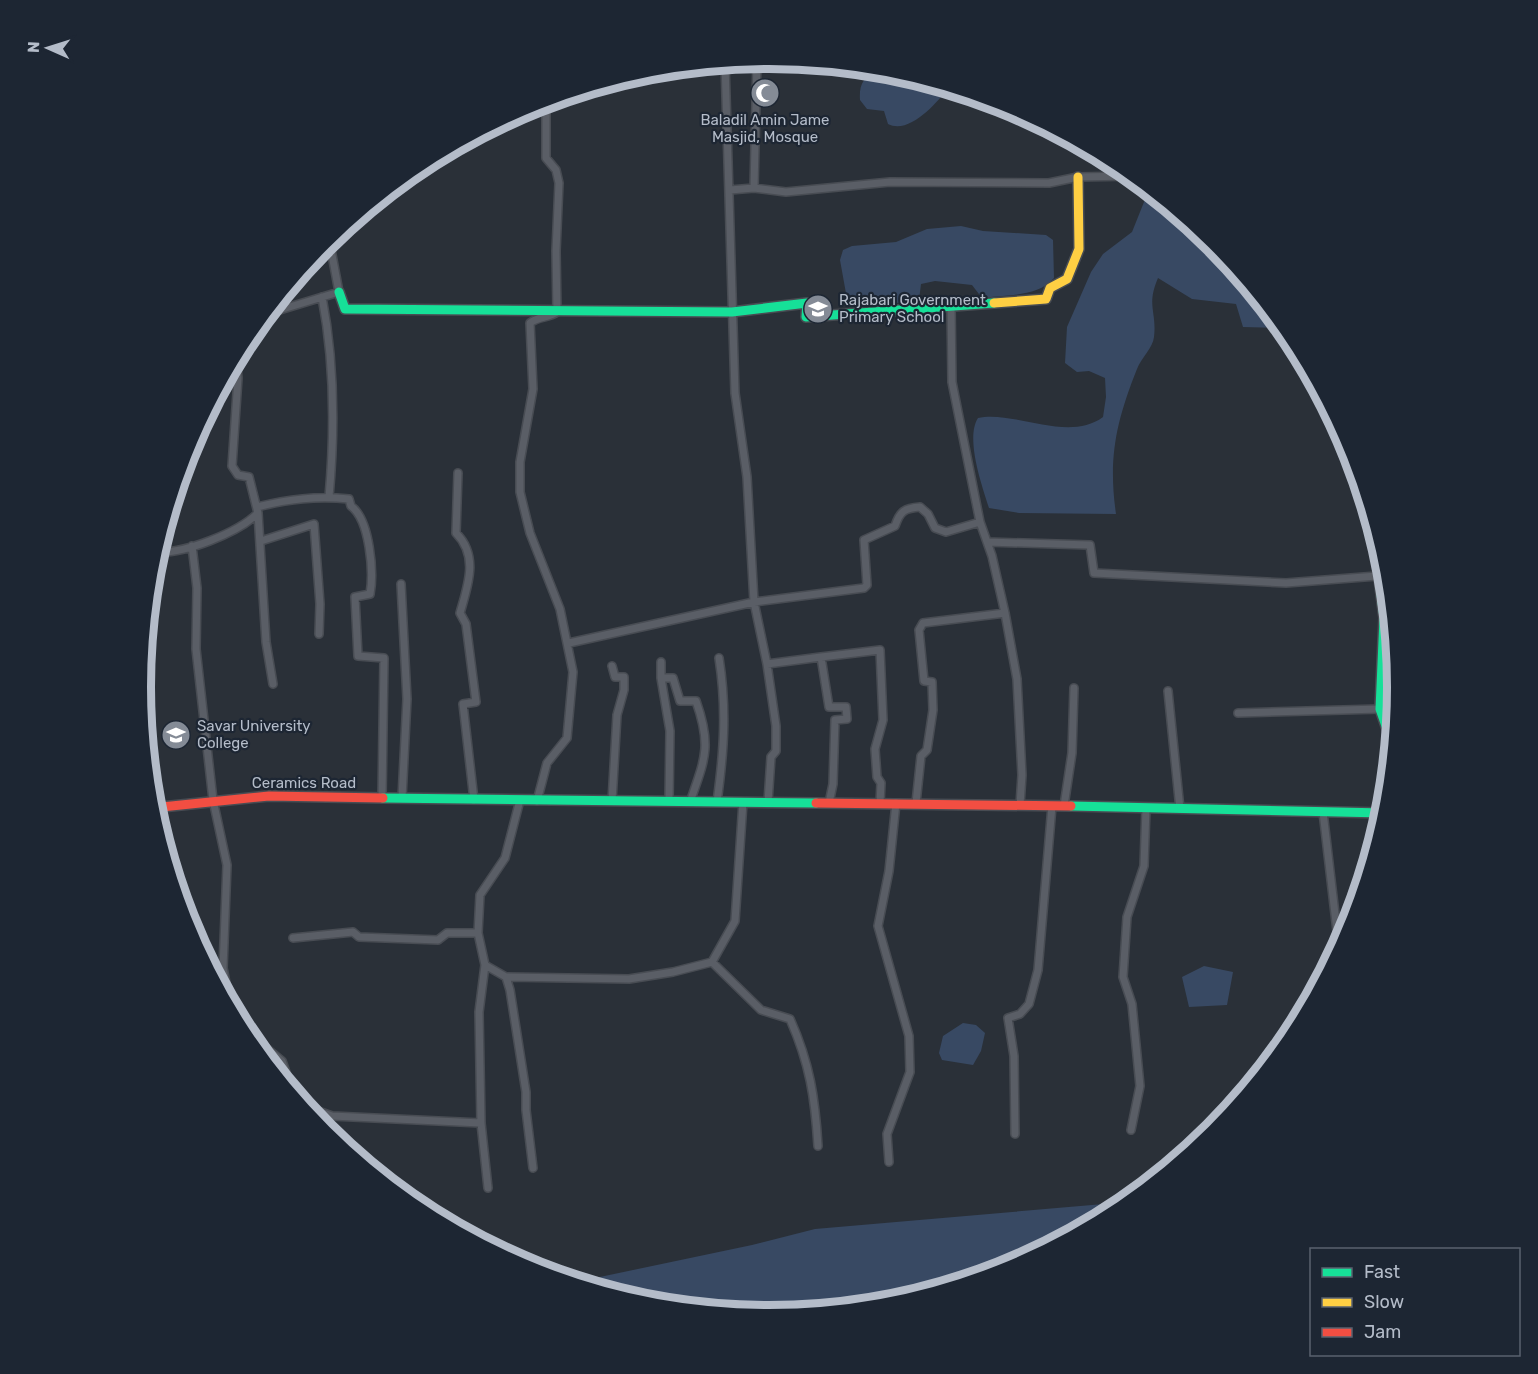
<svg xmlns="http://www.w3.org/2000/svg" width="1538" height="1374" font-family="Rubik,sans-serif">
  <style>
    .water { fill: #384963 }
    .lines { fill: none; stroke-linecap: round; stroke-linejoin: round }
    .street-casing { stroke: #484c53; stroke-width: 10 }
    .fast-casing { stroke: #484c53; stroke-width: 12 }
    .slow-casing { stroke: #484c53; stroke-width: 12 }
    .jam-casing { stroke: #484c53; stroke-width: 12 }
    .street { stroke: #5a5e66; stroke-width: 7 }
    .fast { stroke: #16e098; stroke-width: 9 }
    .slow { stroke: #ffcf43; stroke-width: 9 }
    .jam { stroke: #f24e42; stroke-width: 9 }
    .labels { text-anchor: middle; stroke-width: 4.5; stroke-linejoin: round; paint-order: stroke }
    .poi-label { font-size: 15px; fill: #b4bcc9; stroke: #1d2633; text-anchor: start }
    .street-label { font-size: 15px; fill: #b4bcc9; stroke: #1d2633 }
    .rim { fill: none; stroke: #b4bcc9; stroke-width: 8 }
  </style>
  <rect width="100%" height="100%" fill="#2a3038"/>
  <path class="water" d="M877 70 892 71 948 88C937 103 909 135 888 124L884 111 867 109 860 100C859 85 863 77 877 70Z
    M1148 192 1214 243 1283 328 1243 327 1236 304 1192 299 1158 278C1146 306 1157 311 1154 337 1153 348 1141 358 1137 369 1116 422 1108 458 1116 514L1019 513 989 508C982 486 965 438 978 418 1014 410 1068 443 1103 417L1106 397 1105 378 1089 371 1077 372 1065 363 1067 327 1091 272 1103 254 1132 232Z
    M961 226 983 231 1046 235 1053 240 1054 278C1037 298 1006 294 982 298L972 285 935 281 921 284 919 300 912 302 857 305 847 299 840 260 843 250 852 246 896 242 927 229Z
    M1204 966 1233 972 1227 1005 1189 1007 1182 977Z
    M963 1023 976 1025 985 1033 981 1051 973 1065 942 1060 939 1053 943 1036Z
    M1127 1202 1009 1268 891 1303 769 1315 646 1303 576 1282 752 1245 815 1229Z"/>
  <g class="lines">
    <g class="street-casing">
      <path id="street" d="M757 60 754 188 786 192 890 182 1049 183 1078 177 1132 176
        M730 190 754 188
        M322 297C335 364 335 430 329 497
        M951 306 952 382 980 522 992 556 1005 613 1017 679 1022 775 1020 805
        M254 328 265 326 273 312 339 292 329 239
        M458 473 456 533C479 556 468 585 460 613L466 624 476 702 463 704 474 800
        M257 507C289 499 316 496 349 499L351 506C370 520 374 572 370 594L355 597 358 656 384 658 382 798
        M258 513 266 642 273 684
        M261 541 314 524 320 604 319 634
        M987 542 1090 545 1094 573 1286 583 1377 576
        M192 546 197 588 196 649 213 800 227 865 223 968 231 1008
        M156 552C184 554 238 533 258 513L249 477 238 475 232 466 238 378 236 358
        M401 584 407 699 402 798
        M569 643 754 602 747 477 735 393 725 63
        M821 657 880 650 883 720 875 749 877 777 881 783 880 803
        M661 662V678L670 731 669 801
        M767 664 821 657 829 707H846L847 719 835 720 833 784 829 803
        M612 666 615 677H624V690L617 715 612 801
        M661 678H673L680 701H696C712 746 705 759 690 802
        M1168 691 1180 809
        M1238 713 1380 709
        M537 801 547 763 567 738 573 672 560 609 530 533 520 492V462L533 389 530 323C539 316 549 318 557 312L556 251 559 183 556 170 546 158V101
        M717 802C724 751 727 709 719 658
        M768 802 771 757 776 751V726L767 664 754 602 864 588 867 585 864 540 895 526C900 511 905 508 920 507L928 514 935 528 946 532 980 522
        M916 803 921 756 927 750 933 710 932 682 924 681 919 630 923 623 1005 613
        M1064 806 1072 753 1074 688
        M1323 812 1339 948
        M293 938 353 932 359 937 438 940 447 933H478
        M712 962 761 1010 790 1019C810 1064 815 1098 818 1146
        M485 965 506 977 510 990 526 1092V1110L533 1168
        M506 977 629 979 673 972 712 962 735 921 743 802
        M242 1028 282 1061 293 1093
        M304 1106 332 1116 481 1123 488 1188
        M481 1123 479 1012 485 965 478 933 480 895 505 858 520 800
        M1131 1130 1140 1086 1132 1004 1123 977 1127 917 1144 866 1146 808
        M1015 1134 1014 1056 1008 1018 1020 1014 1029 1004 1038 970 1052 806
        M889 1162 887 1134 910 1072 909 1036 878 926 889 871 896 803"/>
    </g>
    <g class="fast-casing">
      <path id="fast" d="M339 292 345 309 732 312 807 303 806 317 994 303
        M1371 515 1384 618 1380 709 1392 743
        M383 798 816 803
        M1071 806 1384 813"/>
    </g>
    <g class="slow-casing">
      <path id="slow" d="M994 303 1046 299 1050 288 1067 279 1079 249 1078 177"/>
    </g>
    <g class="jam-casing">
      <path id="jam" d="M816 803 1071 806
        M152 808 269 796 383 798"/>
    </g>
    <use href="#street" class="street"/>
    <use href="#fast" class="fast"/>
    <use href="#slow" class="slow"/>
    <use href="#jam" class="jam"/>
  </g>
  <defs>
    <g id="mosque-disc" transform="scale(1.5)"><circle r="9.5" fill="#848b96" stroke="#1d2633"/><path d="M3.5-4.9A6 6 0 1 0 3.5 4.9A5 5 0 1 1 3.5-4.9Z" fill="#fff"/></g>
    <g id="school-disc" transform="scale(1.5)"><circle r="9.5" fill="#848b96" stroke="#1d2633"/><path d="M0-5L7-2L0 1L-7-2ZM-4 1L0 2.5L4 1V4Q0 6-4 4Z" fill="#fff"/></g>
    <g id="university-disc" transform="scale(1.5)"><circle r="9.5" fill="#848b96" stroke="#1d2633"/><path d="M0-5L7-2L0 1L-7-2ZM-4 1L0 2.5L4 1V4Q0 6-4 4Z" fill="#fff"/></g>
  </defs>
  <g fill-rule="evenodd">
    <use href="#mosque-disc" x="765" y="93"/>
    <use href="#school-disc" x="818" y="309"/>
    <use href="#university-disc" x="176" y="735"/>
  </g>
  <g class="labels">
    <g class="poi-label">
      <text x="765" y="125" text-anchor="middle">Baladil Amin Jame<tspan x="765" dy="17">Masjid, Mosque</tspan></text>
      <text x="839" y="305">Rajabari Government<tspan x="839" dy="17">Primary School</tspan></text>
      <text x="197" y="731">Savar University<tspan x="197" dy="17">College</tspan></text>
    </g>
    <g class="street-label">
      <text x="304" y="788">Ceramics Road</text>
    </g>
  </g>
  <path d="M0 0H1538V1374H0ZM151 687a618 618 0 1 1 1236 0a618 618 0 1 1-1236 0Z" fill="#1d2633" fill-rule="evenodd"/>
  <path class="rim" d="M151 687a618 618 0 1 1 1236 0a618 618 0 1 1-1236 0Z"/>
  <rect x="1310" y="1248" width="210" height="108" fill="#1d2633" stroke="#59626f" stroke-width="1.5"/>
  <rect x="1322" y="1268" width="30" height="9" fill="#16e098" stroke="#59626f" stroke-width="1.5"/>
  <text x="1364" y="1278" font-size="18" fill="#b4bcc9">Fast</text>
  <rect x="1322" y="1298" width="30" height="9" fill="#ffcf43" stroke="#59626f" stroke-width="1.5"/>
  <text x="1364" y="1308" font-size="18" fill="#b4bcc9">Slow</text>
  <rect x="1322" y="1328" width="30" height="9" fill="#f24e42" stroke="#59626f" stroke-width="1.5"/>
  <text x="1364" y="1338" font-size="18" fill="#b4bcc9">Jam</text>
  <g transform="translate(48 48) rotate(273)" stroke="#1d2633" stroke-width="4.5" paint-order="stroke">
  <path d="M0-4.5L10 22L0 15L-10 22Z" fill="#b4bcc9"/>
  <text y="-9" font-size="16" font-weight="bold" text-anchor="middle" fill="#b4bcc9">N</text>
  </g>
</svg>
